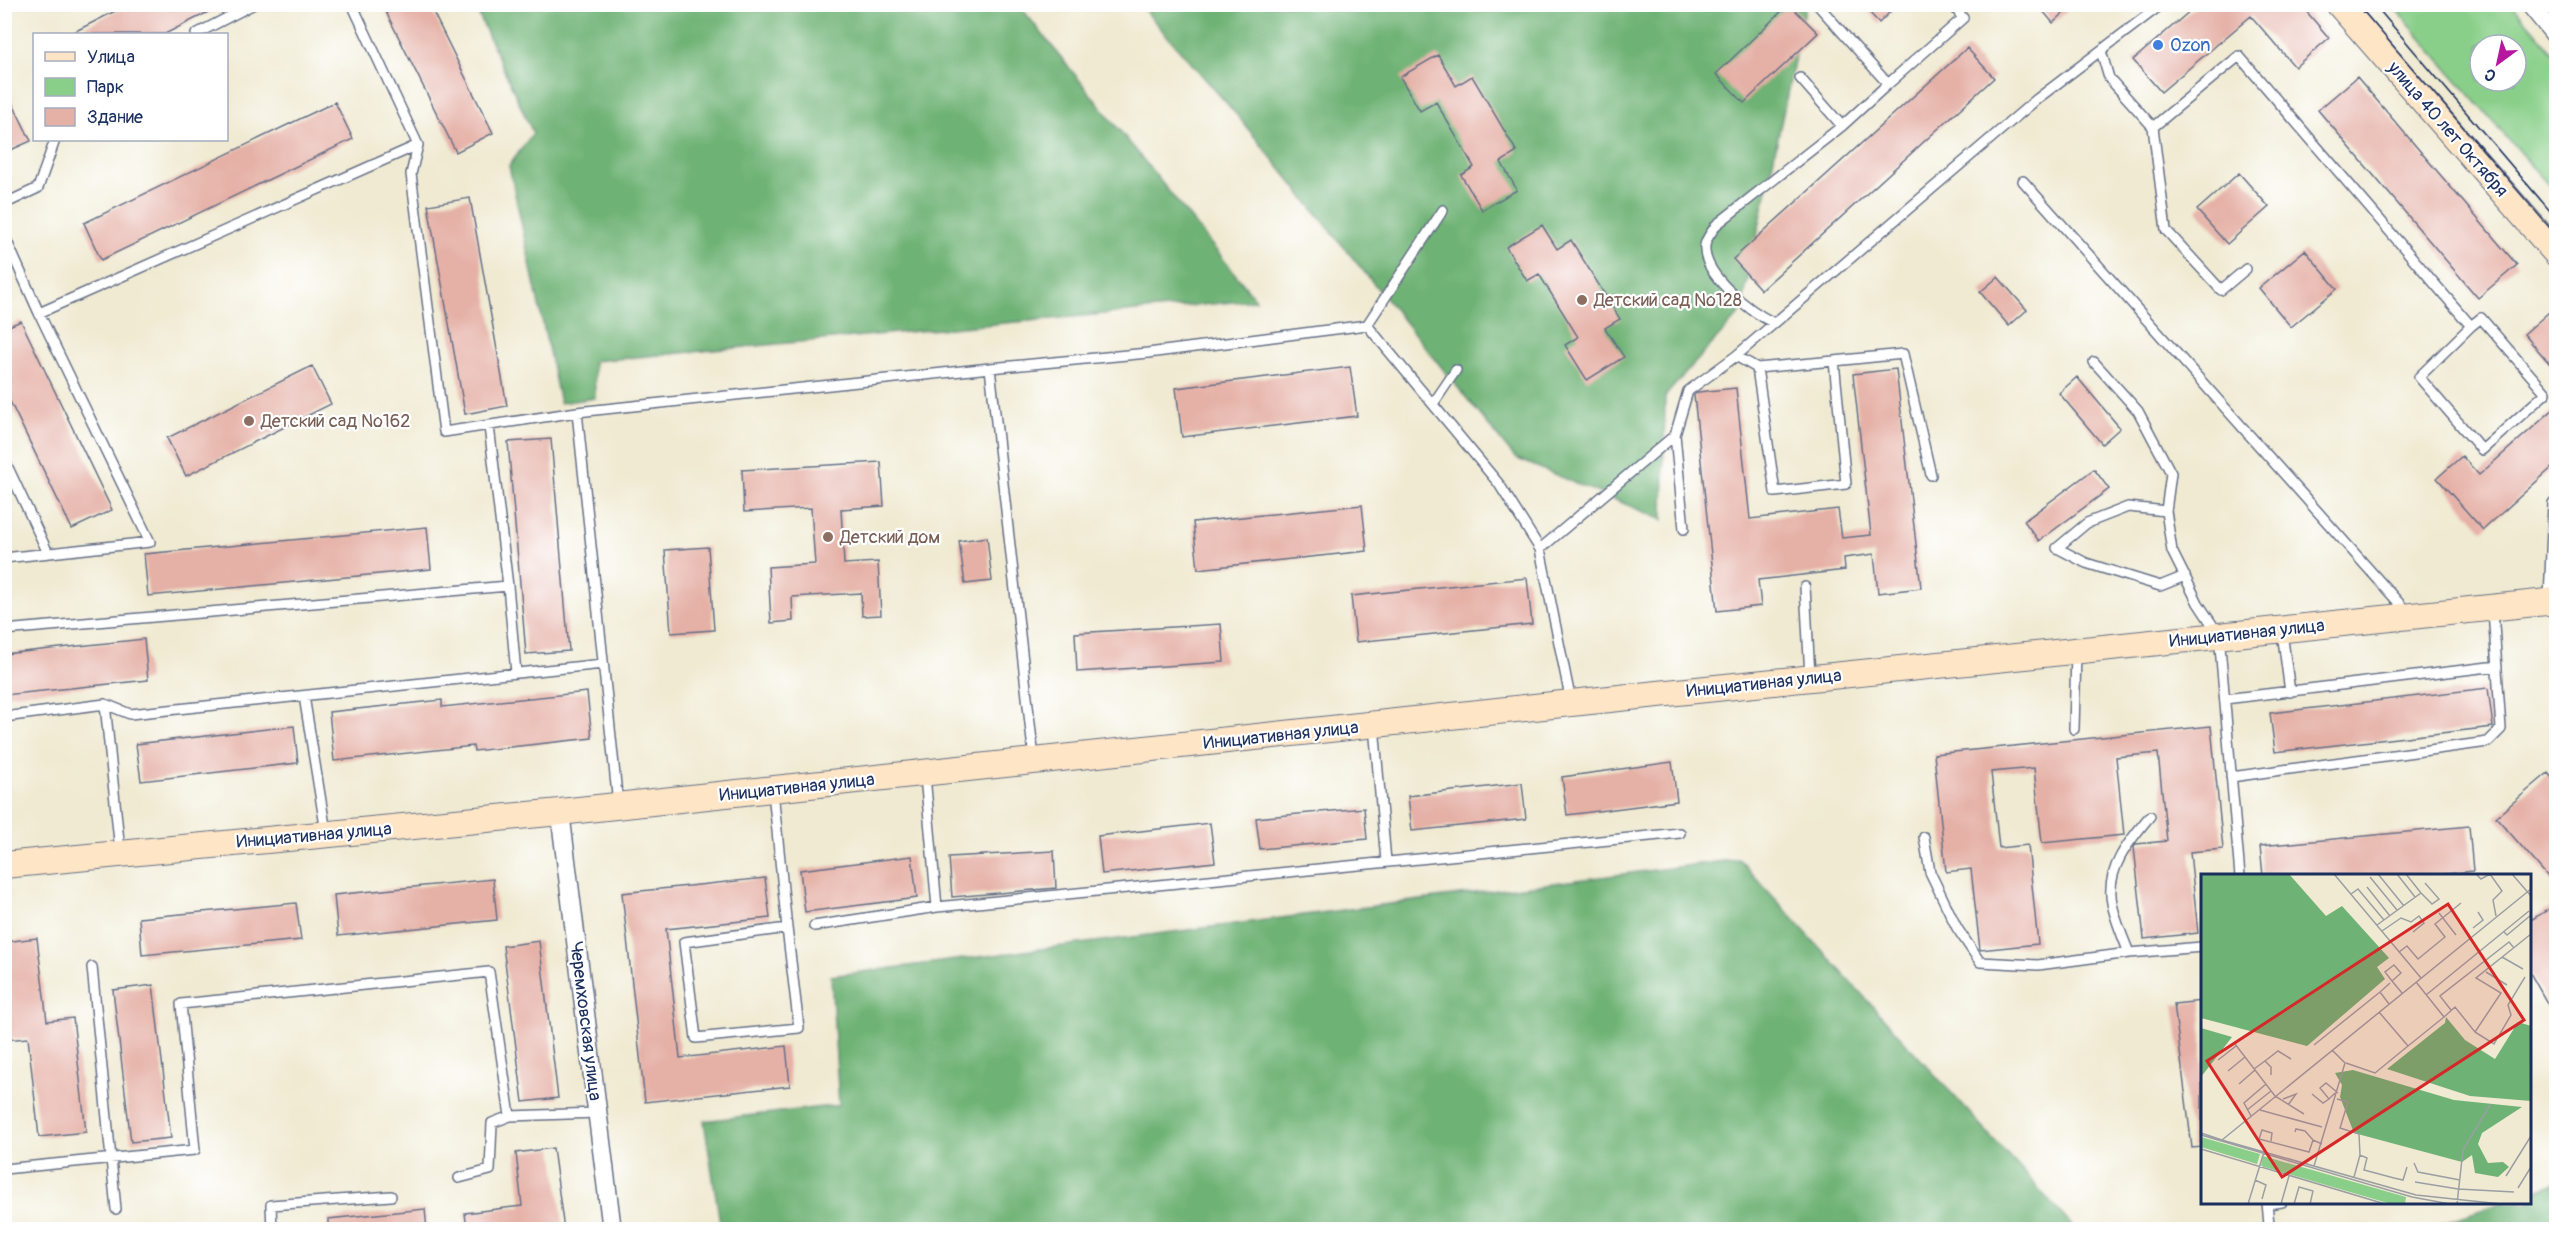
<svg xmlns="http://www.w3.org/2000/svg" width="2561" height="1234" font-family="Pangolin,sans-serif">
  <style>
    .green { fill: #89cf89; stroke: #527f74; stroke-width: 1.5; fill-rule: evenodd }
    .forest { fill: #6eb275; stroke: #44706a; stroke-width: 1.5 }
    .building { fill: #e5b0a6 }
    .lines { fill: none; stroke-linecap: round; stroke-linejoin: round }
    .lane-casing { stroke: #667087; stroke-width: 12 }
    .street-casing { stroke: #667087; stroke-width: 21 }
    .secondary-casing { stroke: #667087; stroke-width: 28 }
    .lane { stroke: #fff; stroke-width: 9 }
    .street { stroke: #fff; stroke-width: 18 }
    .secondary { stroke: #fde5c5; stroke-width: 26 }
    .tram { stroke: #1b2f5e; stroke-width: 1.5 }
    .shop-dot { fill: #3f7fe0; stroke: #fff; stroke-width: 2 }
    .education-dot { fill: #8d6e63; stroke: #fff; stroke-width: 2 }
    .labels { text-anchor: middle; stroke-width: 4.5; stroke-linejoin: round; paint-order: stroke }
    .shop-label { font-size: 18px; fill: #366cbe; stroke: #fff; text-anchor: start }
    .street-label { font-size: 18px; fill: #1b2f5e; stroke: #fff }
    .education-label { font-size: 18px; fill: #785e54; stroke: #fff; text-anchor: start }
    .inset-road { fill: none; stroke: #9b9fa4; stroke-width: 1.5 }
    .view { fill: #d62828; fill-opacity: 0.15; stroke: #d62828; stroke-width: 3 }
    .inset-edge { fill: none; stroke: #1b2f5e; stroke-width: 3 }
  </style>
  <rect width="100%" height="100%" fill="#fff"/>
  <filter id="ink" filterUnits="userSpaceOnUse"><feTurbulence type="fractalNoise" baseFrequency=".0167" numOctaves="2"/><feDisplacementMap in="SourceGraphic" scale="12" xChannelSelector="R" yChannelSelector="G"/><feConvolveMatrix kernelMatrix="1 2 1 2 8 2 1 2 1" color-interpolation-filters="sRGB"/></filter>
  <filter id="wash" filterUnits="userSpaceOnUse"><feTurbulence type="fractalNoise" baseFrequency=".008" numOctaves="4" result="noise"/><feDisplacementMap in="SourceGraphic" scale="24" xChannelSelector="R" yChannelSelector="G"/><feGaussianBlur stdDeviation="1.35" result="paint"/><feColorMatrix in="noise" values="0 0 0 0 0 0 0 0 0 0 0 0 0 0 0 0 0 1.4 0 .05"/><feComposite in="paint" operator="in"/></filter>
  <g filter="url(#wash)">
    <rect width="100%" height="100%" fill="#f0ead2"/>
    <path class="green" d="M2392 5H2512L2556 56V194ZM2480 45H2516V81H2480Z"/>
    <path class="forest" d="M474 5H1019L1256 300 594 361 595 398 560 403 509 166 533 133Z
      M1140 5H1806L1741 312 1665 396 1663 520 1515 458 1236 114Z
      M1739 859 2075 1229H721L704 1121 839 1105 831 976Z
      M2556 1183V1229H2426L2501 1203 2530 1202V1192Z"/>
    <g id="blocks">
      <path class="building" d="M129 4H224L165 34H70Z
        M382 4H429L493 133 456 152Z
        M1789 4 1818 33 1744 103 1716 74Z
        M1862 4H1898L1879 23Z
        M2037 4H2074L2053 23Z
        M2198 4H2300L2329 38 2295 67 2251 16 2161 92 2133 60Z
        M1967 48 1994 78 1761 290 1733 259Z
        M1438 55 1456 86 1472 76 1517 152 1501 162 1517 190 1482 210 1461 175 1474 167 1436 102 1420 111 1400 77Z
        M2357 77 2517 265 2478 298 2318 110Z
        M4 86 31 141 4 153Z
        M335 102 353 139 101 260 84 223Z
        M2239 173 2269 207 2227 244 2197 210Z
        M470 198 507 406 465 414 428 205Z
        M1542 225 1557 249 1571 240 1620 319 1605 328 1624 357 1587 380 1565 345 1578 337 1539 274 1527 281 1506 247Z
        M2305 250 2337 289 2291 327 2259 288Z
        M1998 277 2027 310 2009 326 1980 292Z
        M2556 306V371L2524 334Z
        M21 321 112 510 72 529 4 389V328Z
        M312 366 331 404 186 476 167 438Z
        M1350 367 1357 416 1182 437 1176 388Z
        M1896 369 1921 588 1878 593 1874 554 1844 558 1845 570 1758 580 1761 606 1717 611 1694 395 1698 392 1736 388 1750 519 1838 509 1842 538 1871 535 1853 374Z
        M2077 377 2120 428 2102 444 2059 393Z
        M2556 407V464L2483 530 2437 478 2462 456 2479 475Z
        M551 439 569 651 526 654 508 442Z
        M881 462 884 506 841 509 844 564 878 562 881 615 862 616 861 593 792 597 793 621 771 623 768 567 815 564 811 508 744 512 742 470Z
        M2094 469 2109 489 2039 541 2024 521Z
        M1362 505 1367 551 1198 569 1193 522Z
        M427 527 431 569 148 596 144 554Z
        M987 537 992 581 965 584 959 541Z
        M708 547 714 630 671 633 665 550Z
        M1527 578 1532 624 1356 642 1351 596Z
        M1221 624 1224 662 1077 672 1075 633Z
        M144 639 148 680 4 695V654Z
        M2488 688 2493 727 2275 752 2270 713Z
        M587 692 592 738 474 751 473 746 334 761 329 712 442 700V707Z
        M294 726 298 763 141 781 136 744Z
        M2211 726 2223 849 2190 852 2198 933 2144 939 2134 847 2136 844 2167 841 2158 753 2116 757 2124 835 2042 843 2034 768 1991 772 1999 848 2028 845 2038 944 1980 950 1971 869 1946 872 1934 754Z
        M1672 762 1677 801 1567 815 1562 777Z
        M2548 773 2556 783V886L2496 817Z
        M1522 783 1526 819 1412 831 1408 796Z
        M1364 808 1367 839 1260 849 1256 818Z
        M1210 823 1215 862 1102 874 1098 836Z
        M2469 826 2473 871 2430 876H2263L2260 846Z
        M1054 851 1056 888 952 897 949 857Z
        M912 856 917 898 805 912 800 870Z
        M765 878 770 918 666 929 680 1058 786 1046 790 1086 645 1102 622 893Z
        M493 879 497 920 338 936 334 895Z
        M296 903 301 940 142 955 139 918Z
        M2556 905V1019L2529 971V921Z
        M37 938 47 1021 73 1018 86 1132 39 1137 28 1038 4 1040V942Z
        M539 941 558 1098 523 1102 503 946Z
        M153 985 171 1138 131 1142 113 990Z
        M2202 1001V1147L2192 1148 2174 1004Z
        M553 1148 564 1230H467L465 1213 522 1206 516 1153Z
        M425 1209 427 1230H328V1219Z"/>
    </g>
  </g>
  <g filter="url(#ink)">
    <use href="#blocks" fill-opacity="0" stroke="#667087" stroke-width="1.5"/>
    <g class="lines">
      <g class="lane-casing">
        <path id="lane" d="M352 4 418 145
          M196 34 254 4
          M2101 51 2109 78 2153 127 2239 56 2471 326 2481 318 2546 393 2482 450 2419 377 2471 326
          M1800 78 1842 126
          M1888 84 1963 18 1952 4
          M2153 127 2166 230 2221 290 2246 269
          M2023 181 2407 612
          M4 204 38 188 55 140
          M4 235 39 313
          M1774 323C1751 312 1702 275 1705 246 1705 239 1713 231 1716 225L1842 126 1888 84 1817 4
          M1367 325 1443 210
          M1736 356 1757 368 1775 492 1846 484 1834 361 1757 368
          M1834 361 1903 354 1931 475
          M2094 362 2138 411 2171 473 2166 511 2172 551 2198 603 2219 635 2240 876
          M1433 404 1456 370
          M1675 435 1684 529
          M4 459 48 553
          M2166 511 2128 507 2087 523 2057 548 2086 563 2160 586 2185 576
          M4 558 150 542 39 313 418 145 411 174 444 432 577 412
          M508 586 516 673
          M1805 587 1810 676
          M2549 600 2553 503
          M4 630 508 586 489 426
          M2282 632 2290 692
          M304 696 326 832
          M2225 699 2497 666
          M1571 702 1540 549 1675 435 1688 391 1736 356 2037 99 2162 4
          M105 704 120 851
          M4 717 105 704 130 714 603 664
          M1374 726 1386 861
          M2074 729 2076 653
          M1034 759 990 368 1148 353 1367 325 1499 484 1540 549
          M2231 777 2488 742 2501 729 2493 610
          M773 792 787 928 684 942 696 1038 799 1028 787 928
          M618 804 577 412 990 368
          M2150 816C2130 840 2105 869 2112 903 2115 920 2123 937 2129 953L2202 947
          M1924 837 1930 872 1957 928 1980 962 2038 965 2129 953
          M937 907 1680 833
          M814 926 937 907 925 776
          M92 967 116 1209
          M4 1169 195 1150 181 1004 489 972 510 1116 597 1113
          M459 1178 490 1170 492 1123 510 1116
          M2267 1202 2269 1225
          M2267 1204 2282 1202
          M272 1230 271 1205 391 1196"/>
      </g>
      <g class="street-casing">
        <path id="street" d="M2530 4 2556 36
          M560 812 612 1230"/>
      </g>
      <g class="secondary-casing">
        <path id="secondary" d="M2339 4 2556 253
          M4 865 560 812 1571 703 2556 601"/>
      </g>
      <use href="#lane" class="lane"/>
      <use href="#street" class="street"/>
      <use href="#secondary" class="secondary"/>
      <path class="tram" d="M2357 4 2556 235
        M2374 4 2556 218"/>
    </g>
  </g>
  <circle class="shop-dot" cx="2158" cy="45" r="6"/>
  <g class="education-dot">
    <circle cx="1582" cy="300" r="6"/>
    <circle cx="249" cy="421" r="6"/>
    <circle cx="828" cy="537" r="6"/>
  </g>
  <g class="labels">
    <g class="shop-label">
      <text x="2170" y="51">Ozon</text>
    </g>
    <g class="street-label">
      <text transform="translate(2448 129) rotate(49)" y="6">улица 40 лет Октября</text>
      <text transform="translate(2247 633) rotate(-6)" y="6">Инициативная улица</text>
      <text transform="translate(1764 683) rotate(-6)" y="6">Инициативная улица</text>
      <text transform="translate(1281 735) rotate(-6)" y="6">Инициативная улица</text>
      <text transform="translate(797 787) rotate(-6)" y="6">Инициативная улица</text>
      <text transform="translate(314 835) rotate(-5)" y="6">Инициативная улица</text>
      <text transform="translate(586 1021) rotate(83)" y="6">Черемховская улица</text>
    </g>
    <g class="education-label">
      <text x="1594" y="306">Детский сад №128</text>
      <text x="261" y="427">Детский сад №162</text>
      <text x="840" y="543">Детский дом</text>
    </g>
  </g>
  <g transform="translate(2201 874)">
    <rect width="330" height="330" fill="#f0ead2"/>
    <path d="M0 263 59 280 56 290 0 273ZM62 282 205 323 204 330H190L60 292Z" fill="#89cf89"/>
    <path d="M0 0H88L125 42 141 32 188 84 176 93 184 105 106 172 0 144ZM245 143 264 166 294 185 317 148 330 152V227L269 222 186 195 244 149ZM0 154 31 163 0 203ZM152 196 253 226 321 233 281 259 277 270 287 289 302 288 308 293 297 303 274 299 271 281 261 288 153 259 139 223 141 211 134 199Z" fill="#6eb275"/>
    <path class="inset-road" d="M133 0 220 104M177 0 203 32M196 0 214 23M205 0 220 19M275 0 280 5 289 0 301 17 292 26 295 42M311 0 330 22M169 3 196 36M166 13 189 42M150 20 157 15 183 46M238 39 255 61M176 51 220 19 231 30 238 25 224 9M272 54 282 46 277 38M181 57 200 44 210 48 218 42 223 49 212 58M303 58 306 61 330 41M198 78 206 72 217 85 244 63 234 50 260 29M301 83 322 95M285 98 306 111M191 107 184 98 193 91 200 99 191 107 201 119M225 121 328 37M188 130 179 118 189 109M250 136 239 122 308 68 313 74M243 143 254 133 274 158 300 119 275 104 330 60M274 158 293 170 310 141 307 131 324 103M34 170 74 222 103 240M113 171 179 118M207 172 243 143 215 108M17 186 35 172M64 187 77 177 90 185M145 189 174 199 207 172 178 138M53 195 64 187 70 193V201M27 197 44 183M38 210 54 196M134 219 128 225 119 214 125 209 137 219M111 220 122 229 128 225M82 225 95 220 87 231M136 225 147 228 139 254 158 260 159 281M46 236 70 217M59 236 121 253M50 242 43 229 65 210M94 258 95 255 104 257 112 266M0 259 21 266M0 261 211 323 249 330M21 266 330 15M21 266 215 321 300 330M70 267 71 259 61 256 58 265 108 278 112 266 121 270M0 275 184 330M213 289 217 298 259 306M113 292 144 189 131 176M305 302 330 262M153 303 159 281 166 284 163 296 193 304 202 306 206 293M54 306 65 311 61 325M214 308 257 315 313 318M317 314 330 293M47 330 63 278M80 330 88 302M93 330 98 313 112 317 109 330M256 330 262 276 289 231"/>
    <path class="view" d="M247 30 323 146 81 303 6 187Z"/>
    <rect width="330" height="330" class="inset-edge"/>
  </g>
  <rect width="2561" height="1234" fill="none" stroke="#fff" stroke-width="24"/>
  <rect x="33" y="33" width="195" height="108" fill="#ffffff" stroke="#a4acbf" stroke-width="1.5"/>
  <rect x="45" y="52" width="30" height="9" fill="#fde5c5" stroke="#a4acbf" stroke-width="1.5"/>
  <text x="87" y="63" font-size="18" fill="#1b2f5e">Улица</text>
  <rect x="45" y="78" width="30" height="18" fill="#89cf89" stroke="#a4acbf" stroke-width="1.5"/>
  <text x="87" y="93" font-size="18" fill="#1b2f5e">Парк</text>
  <rect x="45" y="108" width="30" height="18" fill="#e5b0a6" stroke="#a4acbf" stroke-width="1.5"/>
  <text x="87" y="123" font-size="18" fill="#1b2f5e">Здание</text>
  <g transform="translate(2498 63) rotate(213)"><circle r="28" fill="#ffffff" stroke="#a4acbf" stroke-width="1.5"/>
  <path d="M0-4.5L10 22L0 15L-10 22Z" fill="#b5179e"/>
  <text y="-9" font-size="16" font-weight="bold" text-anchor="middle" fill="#1b2f5e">С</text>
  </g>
</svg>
